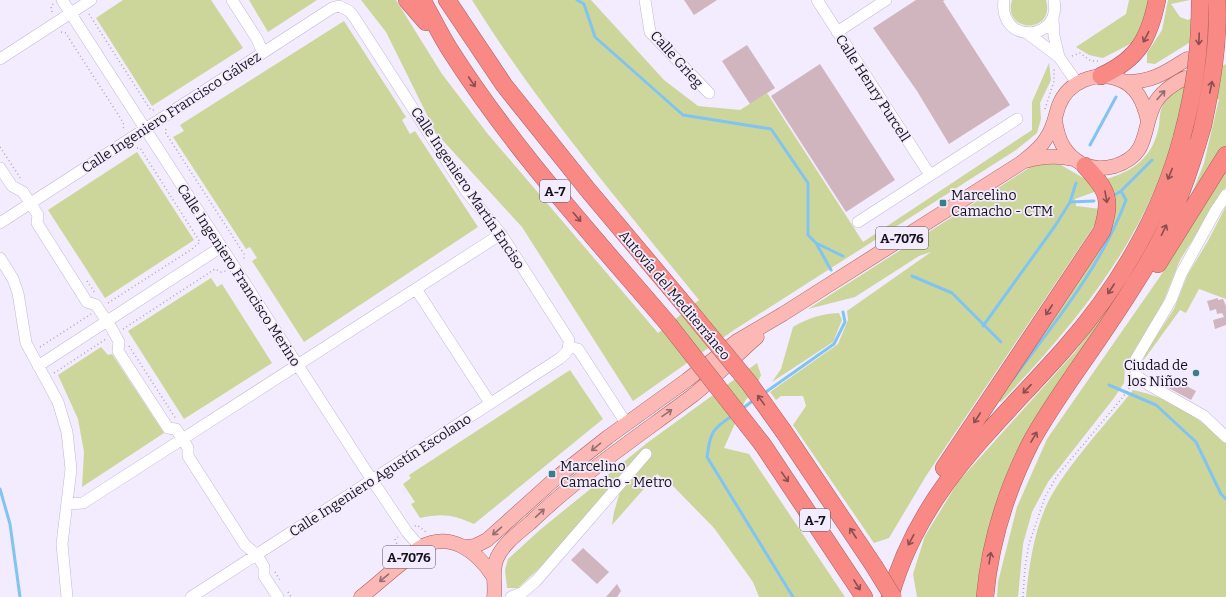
<svg xmlns="http://www.w3.org/2000/svg" width="1226" height="597" font-family="Bitter,serif">
  <style>
    .green { fill: #cdd69a }
    .lines { fill: none; stroke-linecap: round; stroke-linejoin: round }
    .stream { stroke: #81c4f2; stroke-width: 3 }
    .building { fill: #d0b5bf }
    .minor-casing { stroke: #c3b8cf; stroke-width: 12 }
    .major-casing { stroke: #aa605f; stroke-width: 15 }
    .highway-casing { stroke: #aa605f; stroke-width: 18 }
    .path { stroke: #aea7b7; stroke-width: 1.5; stroke-dasharray: 1 3; stroke-linecap: butt }
    .minor { stroke: #fff; stroke-width: 11 }
    .major { stroke: #fbb8b5; stroke-width: 14 }
    .highway { stroke: #f98984; stroke-width: 17 }
    .highway-bridge-casing { stroke: #aa605f; stroke-width: 18; stroke-linecap: butt }
    .highway-bridge { stroke: #f98984; stroke-width: 17 }
    .oneway { stroke: #884e50 }
    .oneway2 { stroke: #946e70 }
    .poi-dot { fill: #3a7d8d; stroke: #f3ebfe; stroke-width: 1.5 }
    .labels { text-anchor: middle; stroke-width: 3.5; stroke-linejoin: round; paint-order: stroke }
    .shield { fill: #f3ebfe; stroke: #59545f; stroke-width: 1 }
    .shield-label { font-size: 13px; font-weight: bold; fill: #17131b }
    .street-label { font-size: 14px; fill: #17131b; stroke: #f3ebfe }
    .poi-label { font-size: 14px; fill: #17131b; stroke: #f3ebfe; text-anchor: start }
  </style>
  <rect width="100%" height="100%" fill="#f3ebfe"/>
  <path class="green" d="M123 0H211L243 48 152 106 96 18Z
    M249 0H317L268 32Z
    M361 0H396L442 74 487 133 658 333 699 300C620 203 538 106 472 0H591L664 80 698 106 740 110 767 93 863 242 1032 130V102L1049 63 1051 80 1040 103 1041 119 1037 133 1016 150 734 330 633 401 522 227 436 133 386 32Z
    M1012 0H1046C1056 34 1002 34 1012 0Z
    M1129 0H1150L1144 26 1136 41 1103 58 1089 55 1076 47 1126 14Z
    M1168 0H1190L1171 4 1180 17 1188 20 1226 0V20L1155 64 1147 63V53L1162 30Z
    M344 21 406 117 402 120 410 134 415 131 478 227 304 342 252 261 257 258 250 247 246 249 173 137 184 131 180 125Z
    M1226 64V145L1181 221 1204 163 1219 99 1178 119C1152 232 1079 320 1001 402L997 401 1061 308 1114 220C1116 204 1113 194 1106 179 1134 171 1153 157 1159 126 1160 119 1159 112 1163 105 1174 86 1207 74 1226 64Z
    M137 152 194 240 105 298 48 210Z
    M1056 162 1090 182 1097 191 1075 199 1076 206 1101 209 1096 223 926 476 889 538 874 543 793 425 806 406 803 396H781L776 400 770 392 838 344 848 320 847 311 931 252 919 256 855 297 808 309 1032 166Z
    M1226 169V187L1180 260 1162 305 1125 367 1124 383 1114 398 1048 482 1032 512 1023 544 1018 597H997L998 582 1017 507 1047 439 1159 278Z
    M1226 206V299L1199 289 1186 313 1180 310 1143 361 1146 352 1174 309 1188 274 1208 241Z
    M211 278 217 287 222 284 272 363 184 419 128 331Z
    M1120 291 1122 293 1065 372 1020 448 979 597H917L913 574 925 536 958 482 1075 352Z
    M839 313 842 320 833 342 772 382 781 369 793 327C808 318 821 314 839 313Z
    M101 347 108 355 112 354 164 433 82 487 84 452 78 419 58 375Z
    M757 363 761 375 755 389 745 401 724 448 749 454 845 597H759L753 582 714 528 674 487 657 474 612 525 614 512 620 492 651 456 645 450 550 558 518 588H507L505 570 508 559 541 529 647 443Z
    M570 370 603 419 474 524C454 515 443 513 420 518L411 504 415 502 403 484 411 478 409 475Z
    M1133 390C1172 398 1197 417 1226 442V597H1026C1029 565 1034 531 1048 502 1067 465 1107 423 1133 390Z"/>
  <g class="lines">
    <path class="stream" d="M577 0 584 4 595 37 683 115 771 129 808 183V235L816 243 843 256
      M1090 145 1116 97
      M1113 196 1121 191 1152 160
      M1070 202 1094 201
      M816 243 831 270
      M912 276 952 293 1001 342
      M983 326 1055 226 1070 202 1076 183
      M1013 379C1055 322 1101 267 1126 200L1121 191
      M1109 385 1156 405 1196 442 1221 494 1226 499
      M763 394 834 344 845 322 843 312
      M742 409 755 399
      M732 416C712 429 710 433 707 457L793 597
      M0 489 10 524 20 597"/>
  </g>
  <path class="building" d="M684 0H717L694 15Z
    M916 0H945L943 1 1010 105 949 144 917 91 873 28Z
    M747 45 775 88 750 104 722 61Z
    M820 64 895 180 846 212 771 96Z
    M1218 298V300L1223 299 1226 306V325L1215 329 1213 320 1224 317 1222 313 1217 314 1216 309 1210 311 1207 301Z
    M1169 377 1196 391 1191 400 1165 386Z
    M583 548 609 572 597 584 571 560Z
    M617 584 621 591 617 597H606Z"/>
  <g class="lines">
    <g class="minor-casing">
      <path id="minor" d="M62 0 372 480 407 532 420 547
        M232 0 257 39 263 53
        M645 0 650 32 709 93
        M817 0 930 175
        M1004 0C998 45 1062 42 1054 0
        M1053 18 1054 36 1059 57
        M837 32 886 0
        M1027 33 1059 57 1077 83
        M0 59 91 0
        M0 168 12 186 23 192 38 215 37 223 87 302 96 305 112 329 119 342 118 351 168 428 176 429 188 448V456L245 545 257 555 264 567V576L278 597
        M1226 195 1216 210 1181 274 1171 300 1136 359V375L1149 385 1204 416 1226 437
        M858 222 1017 119
        M0 223 332 8 339 6 349 11 354 17 466 191 501 234 569 340C569 350 567 353 559 359L191 597
        M0 258 13 279 18 293 26 343 58 402 67 432 71 469 62 544 67 597
        M416 289 490 403
        M569 347 578 349 626 423
        M38 366 221 247
        M67 504 83 503 501 234
        M511 597 523 592 536 581 646 454"/>
    </g>
    <g class="major-casing">
      <path id="major" d="M1125 82C1152 82 1165 73 1187 59
        M1055 120C1058 140 1064 154 1082 164 1092 169 1105 169 1115 166 1151 154 1141 129 1155 103 1162 91 1173 84 1185 78
        M1025 161C1042 156 1057 155 1073 159
        M466 547 475 546 487 540 556 478 608 437 687 380 737 341 783 314 1021 163C1031 155 1041 148 1047 137 1054 127 1055 116 1059 105 1068 82 1095 71 1118 79 1137 85 1144 103 1148 121
        M361 597C375 586 388 574 402 563 407 558 414 551 421 547 450 531 477 551 493 576
        M494 597C496 584 491 571 497 558 503 544 518 533 530 523 580 475 637 437 692 396 715 378 735 356 757 337"/>
    </g>
    <g class="highway-casing">
      <path id="highway" d="M407 0 426 22
        M422 0C432 17 440 34 450 50 513 149 593 236 669 325
        M447 0 504 85 588 190 688 309
        M1101 76C1138 59 1149 39 1157 0
        M1158 264 1226 155
        M784 432 874 566
        M763 445 864 597
        M944 468 1102 231C1112 198 1108 191 1085 166
        M890 597C920 489 995 428 1066 347 1119 287 1161 215 1182 137
        M985 597C990 542 1006 491 1031 442 1044 418 1060 395 1075 373 1101 336 1127 298 1150 259 1174 218 1190 171 1203 125"/>
    </g>
    <path class="path" d="M52 12 51 7 53 4
      M89 14 146 103 151 110H154
      M61 32 66 33 70 40 121 119 124 125 123 130
      M1072 56 1080 53 1091 61H1098
      M1045 109 1054 81V69
      M166 129 165 132 244 254V258L242 260
      M0 147 21 179
      M87 281 95 293
      M108 303 192 249 200 242 140 148H137
      M123 329 215 269 221 272 226 271
      M129 346 176 419
      M40 347 91 314
      M54 373 106 339
      M415 526 417 525 426 532
      M396 551 398 547 395 539 398 537
      M275 572 280 580
      M288 592 291 597
      M1023 597 1025 567 1029 544 1045 497 1057 476 1123 397 1132 384"/>
    <use href="#minor" class="minor"/>
    <use href="#major" class="major"/>
    <use href="#highway" class="highway"/>
    <g class="highway-bridge-casing">
      <path id="highway-bridge" d="M1203 125C1212 83 1219 43 1217 0
        M1182 137C1195 88 1200 51 1200 0
        M688 309 749 383 784 432
        M669 325 763 445
        M874 566 893 597"/>
    </g>
    <use href="#highway-bridge" class="highway-bridge"/>
  </g>
  <defs><path id="oneway-shaft" d="M-6 0H5M1.5-3L5.5 0L1.5 3" fill="none" stroke-width="1.6" stroke-linecap="round" stroke-linejoin="round"/></defs>
  <g class="oneway">
    <use href="#oneway-shaft" transform="translate(1146 37) rotate(117)"/>
    <use href="#oneway-shaft" transform="translate(1199 39) rotate(92)"/>
    <use href="#oneway-shaft" transform="translate(472 82) rotate(56)"/>
    <use href="#oneway-shaft" transform="translate(1211 87) rotate(-78)"/>
    <use href="#oneway-shaft" transform="translate(1170 174) rotate(112)"/>
    <use href="#oneway-shaft" transform="translate(1106 197) rotate(80)"/>
    <use href="#oneway-shaft" transform="translate(577 217) rotate(50)"/>
    <use href="#oneway-shaft" transform="translate(1164 230) rotate(-64)"/>
    <use href="#oneway-shaft" transform="translate(1111 289) rotate(123)"/>
    <use href="#oneway-shaft" transform="translate(1049 310) rotate(123)"/>
    <use href="#oneway-shaft" transform="translate(1027 389) rotate(133)"/>
    <use href="#oneway-shaft" transform="translate(761 400) rotate(-126)"/>
    <use href="#oneway-shaft" transform="translate(977 418) rotate(123)"/>
    <use href="#oneway-shaft" transform="translate(1034 437) rotate(-60)"/>
    <use href="#oneway-shaft" transform="translate(785 477) rotate(55)"/>
    <use href="#oneway-shaft" transform="translate(853 533) rotate(-123)"/>
    <use href="#oneway-shaft" transform="translate(911 540) rotate(118)"/>
    <use href="#oneway-shaft" transform="translate(990 558) rotate(-81)"/>
    <use href="#oneway-shaft" transform="translate(857 585) rotate(58)"/>
  </g>
  <g class="oneway2">
    <use href="#oneway-shaft" transform="translate(1161 95) rotate(-49)"/>
    <use href="#oneway-shaft" transform="translate(667 413) rotate(-35)"/>
    <use href="#oneway-shaft" transform="translate(596 447) rotate(141)"/>
    <use href="#oneway-shaft" transform="translate(540 513) rotate(-43)"/>
    <use href="#oneway-shaft" transform="translate(497 531) rotate(139)"/>
    <use href="#oneway-shaft" transform="translate(384 578) rotate(140)"/>
  </g>
  <g class="poi-dot">
    <rect x="939" y="199" width="8" height="8" rx="2"/>
    <circle cx="1196" cy="373" r="4"/>
    <rect x="548" y="470" width="8" height="8" rx="2"/>
  </g>
  <g class="labels">
    <g class="shield">
      <rect x="540" y="180" width="30" height="22" rx="3"/>
      <rect x="876" y="227" width="52" height="22" rx="3"/>
      <rect x="800" y="509" width="30" height="22" rx="3"/>
      <rect x="383" y="546" width="52" height="22" rx="3"/>
    </g>
    <g class="shield-label">
      <text x="555" y="196">A-7</text>
      <text x="902" y="243">A-7076</text>
      <text x="815" y="525">A-7</text>
      <text x="409" y="562">A-7076</text>
    </g>
    <g class="street-label">
      <text transform="translate(677 59) rotate(48)" y="5">Calle Grieg</text>
      <text transform="translate(873 88) rotate(57)" y="5">Calle Henry Purcell</text>
      <text transform="translate(171 112) rotate(-33)" y="5">Calle Ingeniero Francisco Gálvez</text>
      <text transform="translate(468 188) rotate(56)" y="5">Calle Ingeniero Martín Enciso</text>
      <text transform="translate(239 275) rotate(57)" y="5">Calle Ingeniero Francisco Merino</text>
      <text transform="translate(675 295) rotate(50)" y="5">Autovía del Mediterráneo</text>
      <text transform="translate(380 475) rotate(-33)" y="5">Calle Ingeniero Agustín Escolano</text>
    </g>
    <g class="poi-label">
      <text x="951" y="200">Marcelino<tspan x="951" dy="16">Camacho - CTM</tspan></text>
      <text x="1188" y="370" text-anchor="end">Ciudad de<tspan x="1188" dy="16">los Niños</tspan></text>
      <text x="560" y="471">Marcelino<tspan x="560" dy="16">Camacho - Metro</tspan></text>
    </g>
  </g>
</svg>
